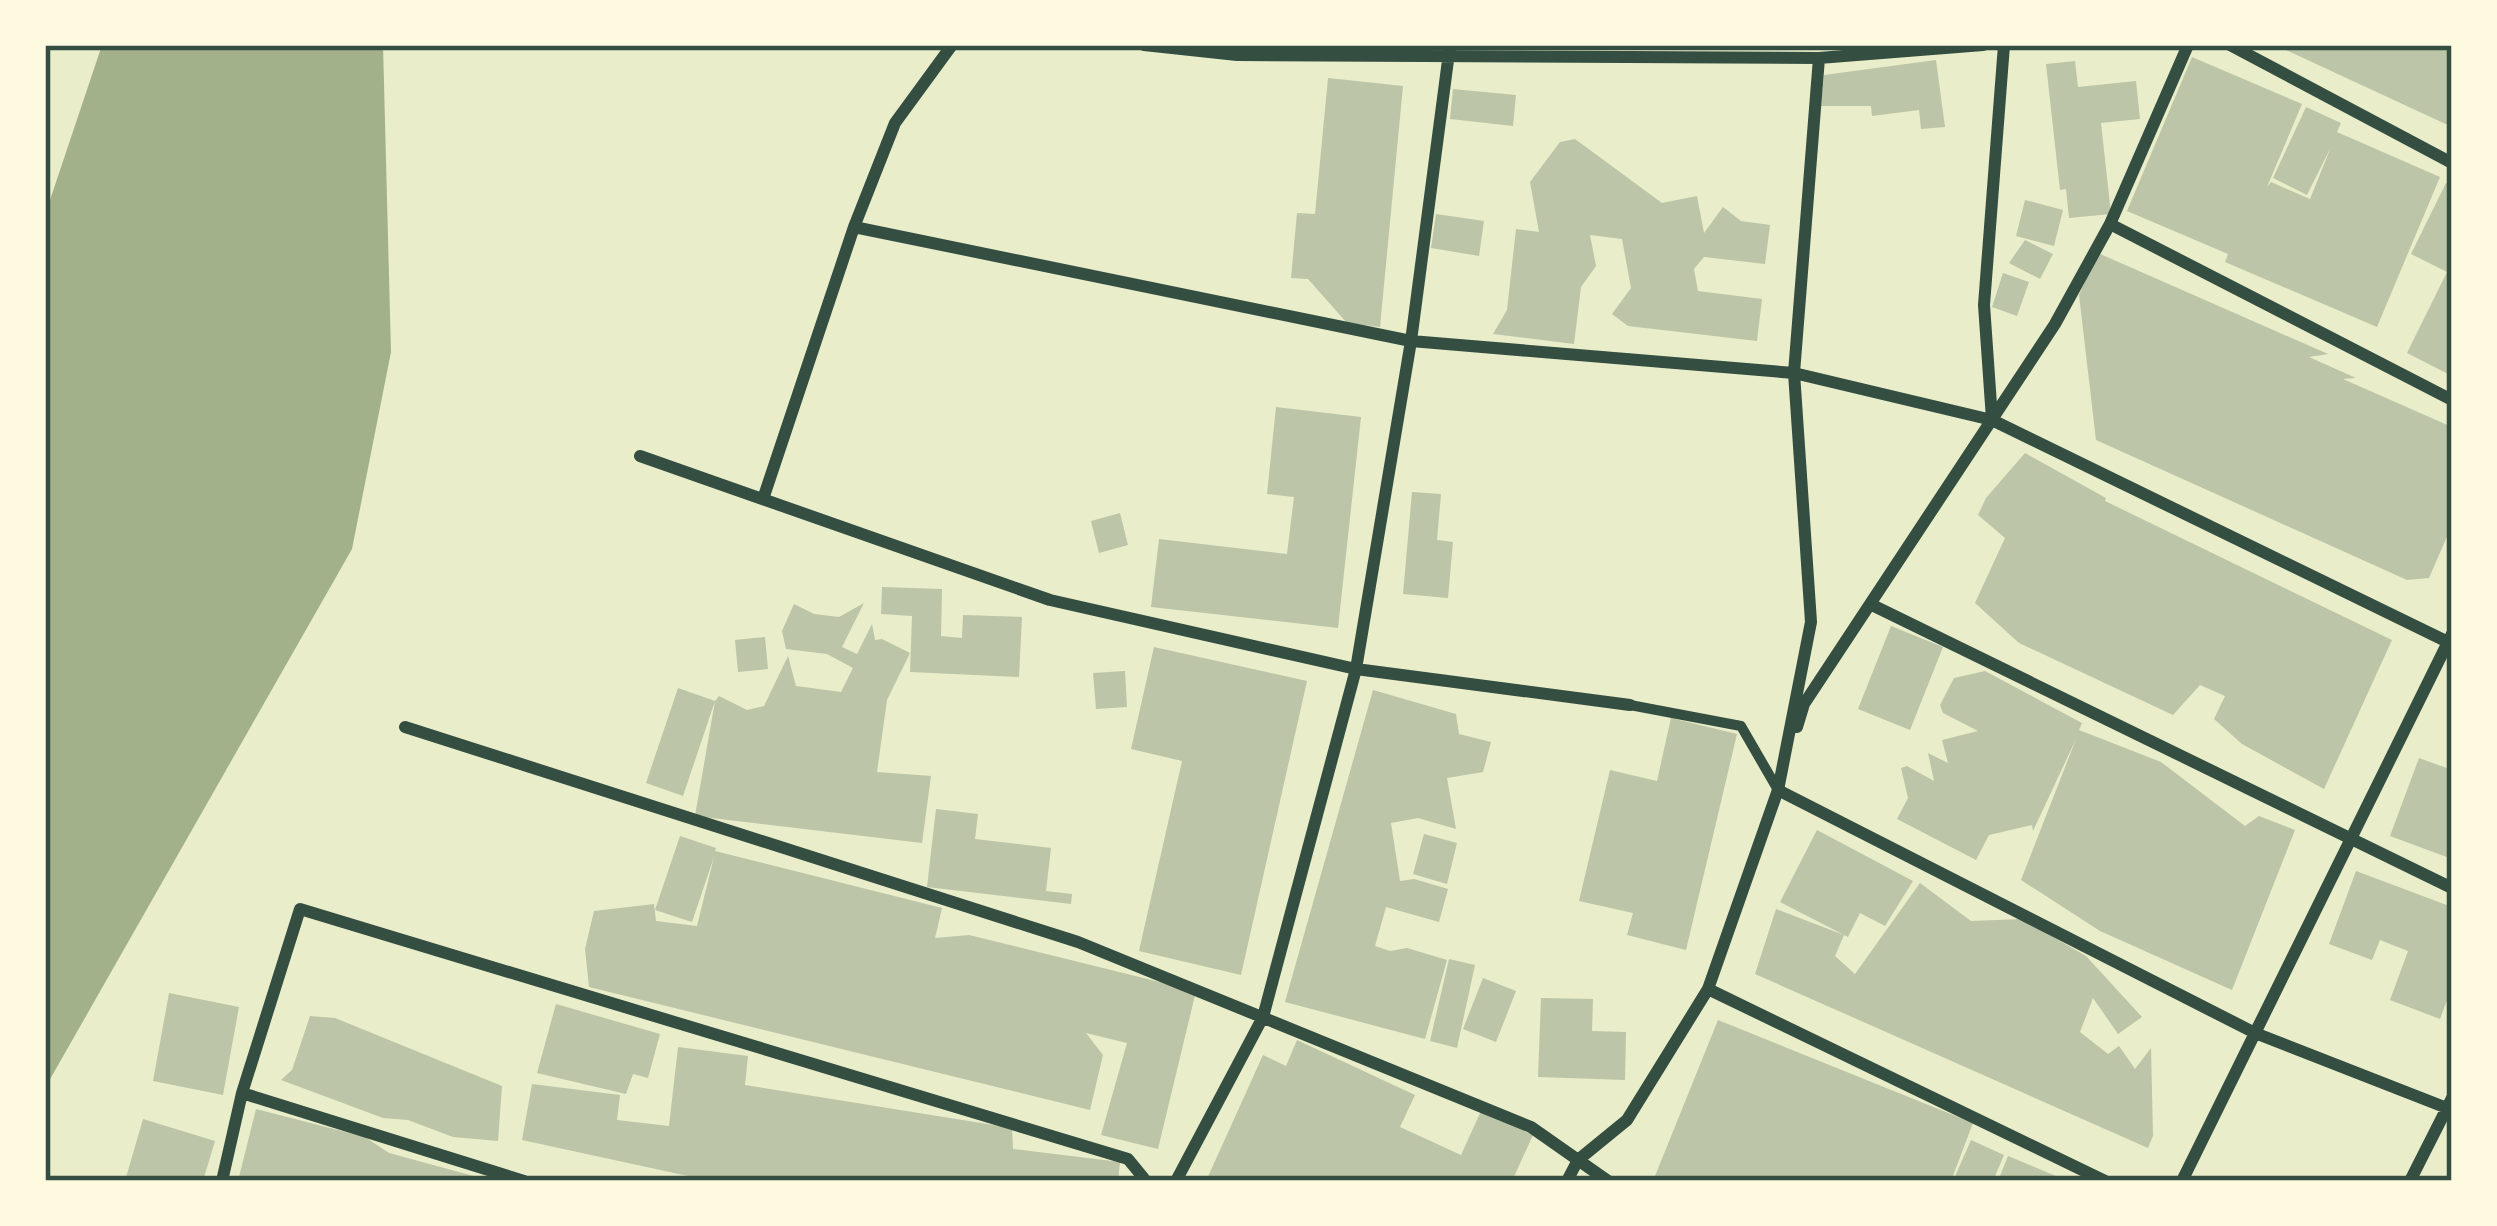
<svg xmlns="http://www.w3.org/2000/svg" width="2497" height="1226" font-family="'Noto Serif',serif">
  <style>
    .water { fill: #a3b18a }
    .building { fill: #bcc5a7 }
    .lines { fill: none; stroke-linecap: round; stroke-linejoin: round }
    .pedestrian { stroke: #344e41; stroke-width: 10 }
    .minor { stroke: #344e41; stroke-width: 12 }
    .neatline { fill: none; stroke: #344e41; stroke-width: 4.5 }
  </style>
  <rect width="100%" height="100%" fill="#e9edc9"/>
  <path class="water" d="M102 45H383L391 352 352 549 45 1088V215Z"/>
  <path class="building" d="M2275 45 2452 46V127Z
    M2192 57 2302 104 2267 187 2271 182 2310 199 2331 147 2307 195 2273 178 2306 107 2341 123 2337 132 2440 177 2377 327 2225 262 2228 254 2127 211Z
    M1936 60 1945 127 1921 129 1919 110 1872 116 1871 106H1821L1824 75Z
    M2075 61 2078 87 2136 81 2140 119 2101 123 2111 214 2069 218 2066 189 2060 190 2046 64Z
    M1328 78 1403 86 1380 327 1347 323 1308 279 1291 278 1297 213 1315 214Z
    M1453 89 1516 95 1513 126 1450 119Z
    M1575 139 1662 203 1697 196 1704 233 1723 207 1741 221 1770 225 1765 264 1704 257 1694 269 1698 291 1762 299 1757 341 1628 326 1612 314 1631 288 1622 239 1590 235 1596 266 1581 287 1574 344 1493 334 1507 310 1516 229 1539 232 1530 182 1560 142Z
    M2446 183 2452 187V376L2407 353 2447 272 2411 254Z
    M2025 200 2063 210 2054 246 2016 236Z
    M1436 214 1484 221 1479 256 1431 248Z
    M2025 240 2053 254 2040 279 2009 263Z
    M2098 253 2328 354 2309 357 2356 378 2343 379 2452 427V525L2429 578 2407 580 2096 440 2079 295Z
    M2003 273 2029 282 2017 316 1992 307Z
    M1276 407 1361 417 1338 628 1151 607 1159 539 1287 554 1294 497 1267 494Z
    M2025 453 2106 498 2105 501 2392 640 2324 789 2242 744 2214 719 2225 696 2200 685 2173 715 2019 643 1975 603 2005 538 1978 515 1986 498Z
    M1412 492 1441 494 1437 540 1453 542 1448 598 1403 594Z
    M1120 513 1128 545 1099 553 1091 521Z
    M882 587 942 589 941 636 962 638 963 615 1022 617 1019 677 910 672 912 616 881 614Z
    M864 603 842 647 857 654 872 624 875 640 882 639 910 653 887 700 877 772 931 776 922 843 695 816 715 701 683 796 646 783 678 688 715 701 719 696 747 710 764 706 788 656 796 686 841 692 853 668 827 654 786 649 782 631 794 604 814 614 839 617Z
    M1891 626 1943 647 1910 730 1858 709Z
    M765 637 768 669 738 672 735 640Z
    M1154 647 1307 681 1241 975 1139 951 1182 761 1131 749Z
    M1125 671 1127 707 1096 709 1093 673Z
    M1985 671 2082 723 2079 730 2161 762 2245 826 2259 816 2295 830 2232 990 2100 931 2021 880 2076 739 2033 831 2032 825 1989 835 1976 860 1897 819 1908 798 1901 768 1907 766 1934 781 1928 753 1948 763 1942 740 1978 731 1943 713 1940 705 1954 678Z
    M1373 690 1456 714 1459 734 1491 742 1483 772 1447 778 1456 829 1418 818 1391 823 1400 881 1414 879 1448 889 1439 922 1386 907 1375 946 1390 951 1407 948 1447 960 1425 1039 1285 1002Z
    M1671 718 1737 734 1686 950 1627 935 1633 913 1579 901 1610 770 1657 781Z
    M2419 758 2452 770V859L2390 836Z
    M936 809 978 814 975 839 1051 848 1046 891 1072 894 1071 904 927 887Z
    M1817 830 1913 881 1885 926 1860 913 1848 937 1780 902Z
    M1424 834 1457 843 1447 884 1413 874Z
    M680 836 716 848 715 851 942 908 935 938 969 935 1196 991 1158 1149 1101 1135 1127 1043 1086 1033 1103 1055 1090 1110 589 987 585 949 594 911 654 904 656 921 697 926 714 857 692 922 655 910Z
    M2356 871 2452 907V987L2440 1019 2390 1000 2408 951 2380 940 2372 960 2329 944Z
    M1920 883 1971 921 2022 919 2086 956 2142 1017 2118 1034 2093 998 2080 1032 2108 1054 2119 1046 2135 1069 2151 1048 2153 1136 2148 1148 1755 974 1776 909 1844 935 1835 956 1855 974Z
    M1449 959 1475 965 1457 1048 1430 1041Z
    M1483 978 1516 991 1496 1042 1463 1029Z
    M169 993 239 1007 223 1095 153 1081Z
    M1541 998 1593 999 1592 1031 1626 1032 1625 1080 1538 1077Z
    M556 1004 660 1034 648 1078 633 1074 626 1094 537 1073Z
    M310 1016 335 1018 502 1086 498 1141 453 1137 408 1120 383 1118 281 1080 292 1070Z
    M1718 1020 1973 1123 1951 1181H1653Z
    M1297 1040 1415 1095 1400 1127 1461 1155 1481 1111 1533 1135 1512 1181H1206L1263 1055 1286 1066Z
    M678 1047 748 1056 745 1085 1012 1128 1013 1149 1120 1162 1118 1181H711L522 1140 532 1084 620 1095 617 1120 669 1126Z
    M256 1109 365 1137 389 1153 492 1181H238Z
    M143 1119 215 1141 203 1181H125Z
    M1971 1140 2004 1155 1993 1181H1953Z
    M2008 1156 2068 1181H1998Z"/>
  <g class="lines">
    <path class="pedestrian" d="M1630 705 1741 726 1778 790"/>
    <path class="minor" d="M1144 45 1237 55 1819 58 1983 45
      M2230 45 2452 163
      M1819 58 1794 373 1811 622 1778 790 2255 1033 2452 1110
      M2110 224 2452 400
      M854 227 1411 341 1794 373 1992 420 2452 644
      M1992 419 1984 305 2004 45
      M640 456 1050 600 1356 669 1630 705
      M763 499 854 227 895 123 952 45
      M1870 604 2452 888
      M405 727 1078 942 1531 1127 1608 1181
      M1797 727 1804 704 2055 324 2110 224 2188 45
      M1708 989 2105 1181
      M242 1093 524 1181
      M222 1181 242 1093 300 909 1128 1159 1146 1181
      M1176 1181 1263 1017 1356 669 1411 341 1450 45
      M1567 1181 1578 1160 1627 1120 1708 989 1779 787
      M2182 1181 2452 634
      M2410 1181 2452 1098"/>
  </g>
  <rect width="2497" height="1226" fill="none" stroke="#fefae0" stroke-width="96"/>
  <rect x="48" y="48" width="2401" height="1130" class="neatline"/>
</svg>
